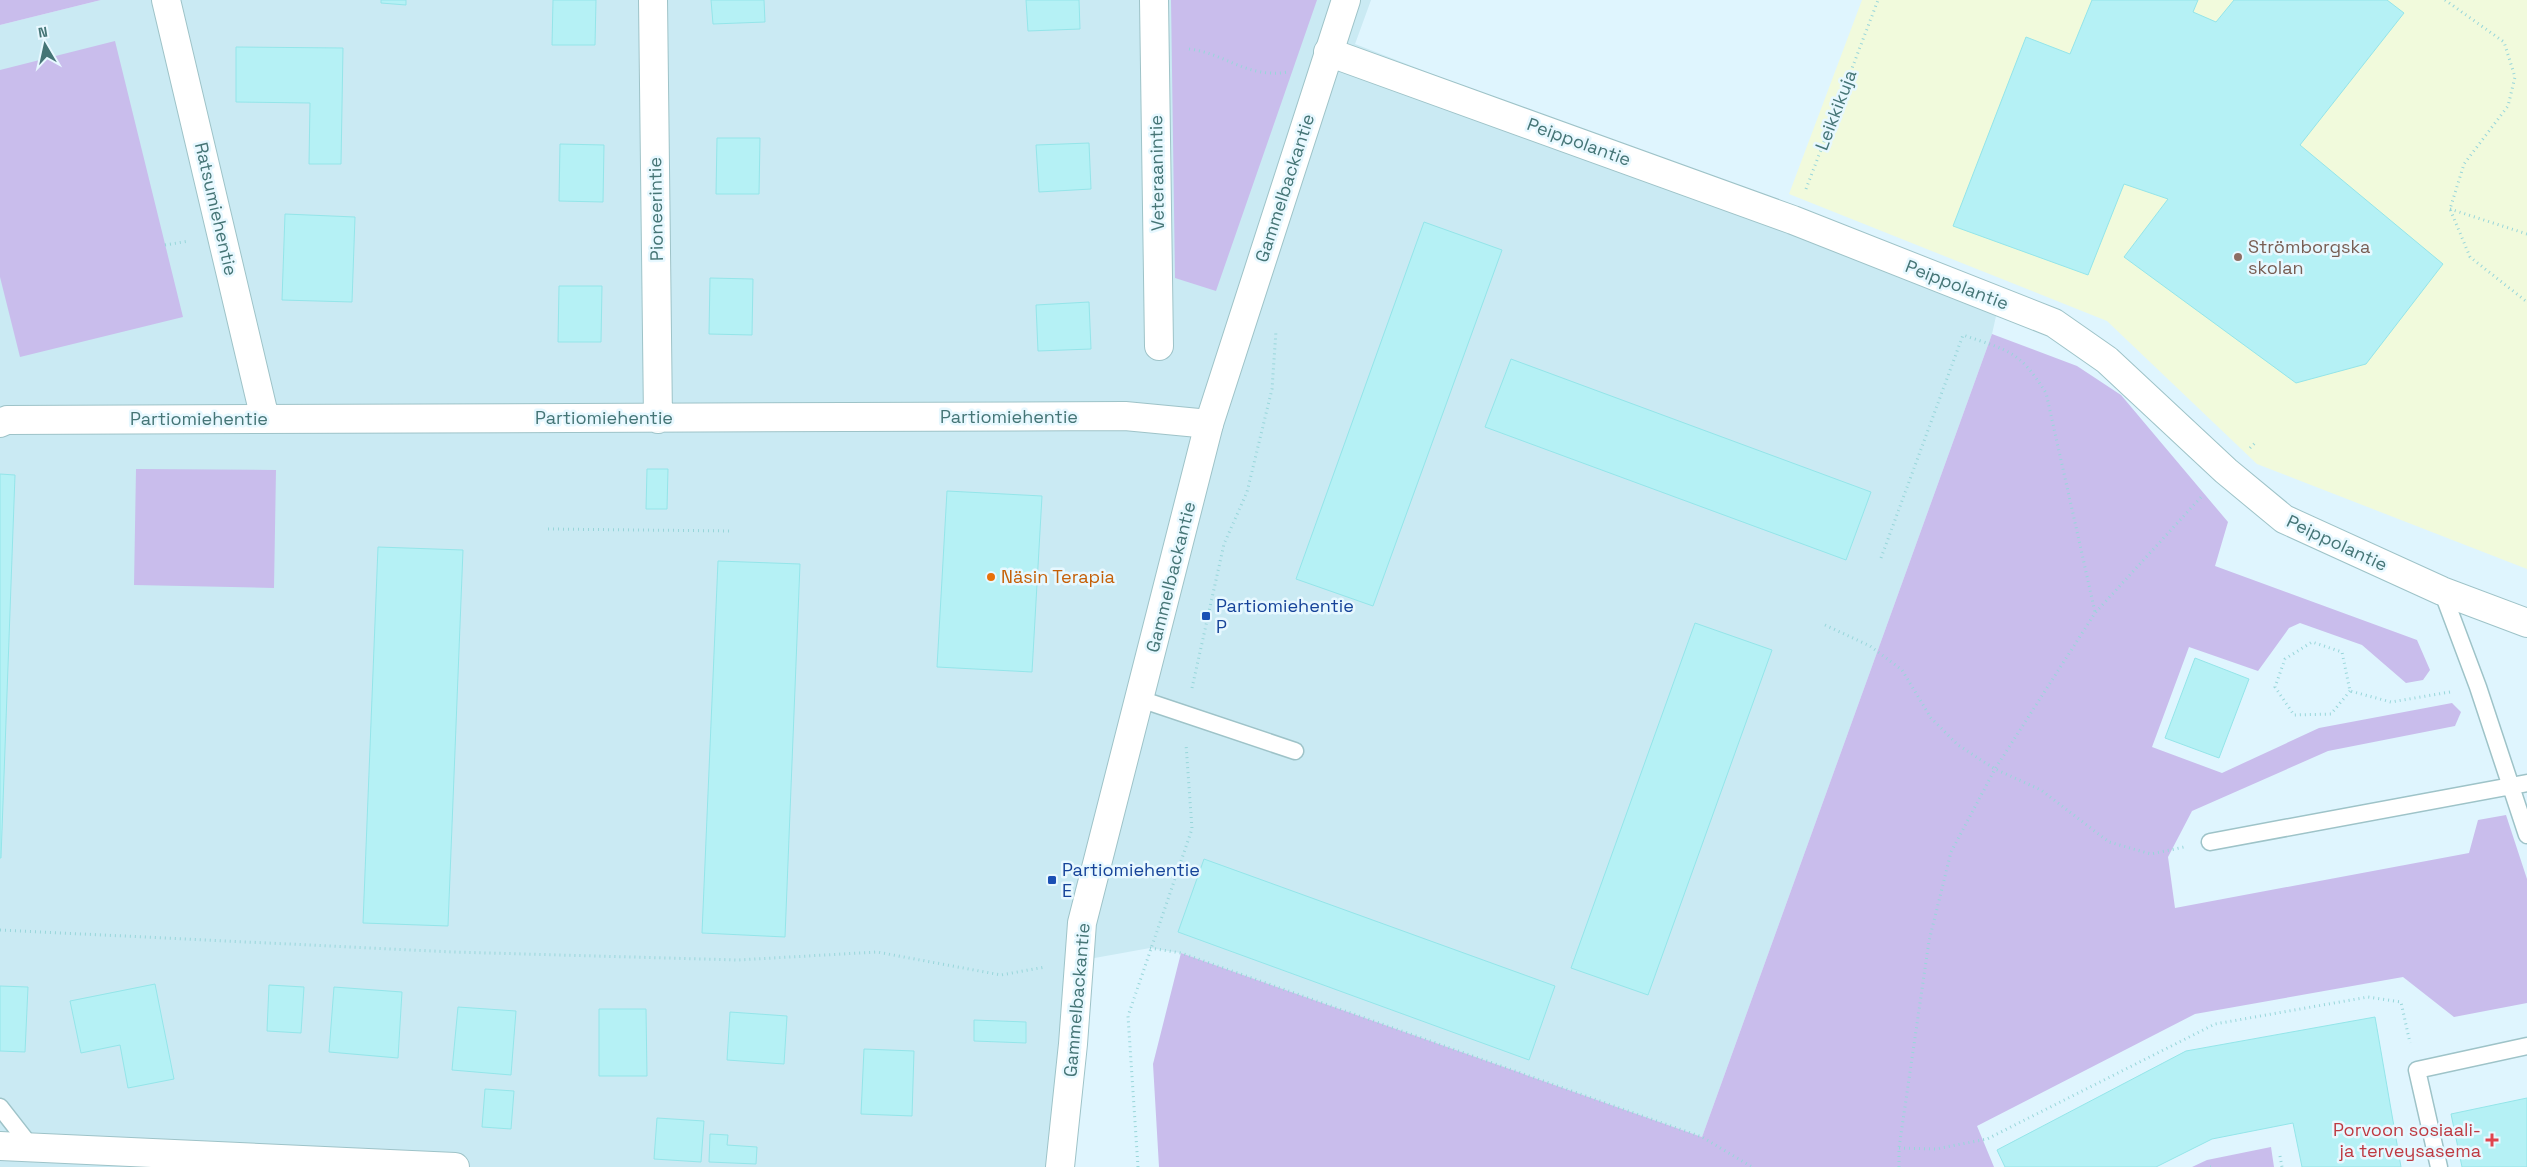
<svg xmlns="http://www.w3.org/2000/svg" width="2527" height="1167" font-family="'Space Grotesk',sans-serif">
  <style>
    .residential { fill: #caeaf3 }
    .education { fill: #f1fadc }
    .green { fill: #c9bdec }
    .building { fill: #b5f1f5; stroke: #94e5e9 }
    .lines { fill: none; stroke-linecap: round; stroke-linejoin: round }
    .service-casing { stroke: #9ec3c8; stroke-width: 19 }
    .minor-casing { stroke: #9ec3c8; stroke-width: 30 }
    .tertiary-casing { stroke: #9ec3c8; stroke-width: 30 }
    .path { stroke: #98d6da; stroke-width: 3; stroke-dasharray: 1 4; stroke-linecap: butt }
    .service { stroke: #fff; stroke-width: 16 }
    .minor { stroke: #fff; stroke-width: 28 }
    .tertiary { stroke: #fff; stroke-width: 28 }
    .education-dot { fill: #8d6e63; stroke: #e7f8ff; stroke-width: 2 }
    .food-dot { fill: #e8710a; stroke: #e7f8ff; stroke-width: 2 }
    .transit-dot { fill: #1a4fb4; stroke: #e7f8ff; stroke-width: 2 }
    .health-dot { fill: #e0444e; stroke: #e7f8ff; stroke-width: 2 }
    .labels { text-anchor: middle; stroke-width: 5; stroke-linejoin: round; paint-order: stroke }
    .street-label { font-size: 18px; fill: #457576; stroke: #e7f8ff }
    .education-label { font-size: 18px; fill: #785e54; stroke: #e7f8ff; text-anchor: start }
    .food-label { font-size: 18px; fill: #c56008; stroke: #e7f8ff; text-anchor: start }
    .transit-label { font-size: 18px; fill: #164399; stroke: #e7f8ff; text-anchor: start }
    .health-label { font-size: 18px; fill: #be3a42; stroke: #e7f8ff; text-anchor: end }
  </style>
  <rect width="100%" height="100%" fill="#dff5fe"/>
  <path class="residential" d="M101 0H1371L1355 44 2001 294 1992 334 1702 1137 1181 953 1150 948 1078 961 1067 1167H0V25Z"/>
  <path class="education" d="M1862 0H2527V569L2257 464 2107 321 1789 194Z"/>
  <path class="green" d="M0 0H101L0 25Z
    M1171 0H1317L1216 291 1175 278Z
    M115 41 183 317 20 357 0 277V70Z
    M1992 334 2077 366 2121 395 2228 522 2215 566 2417 640 2430 670 2423 680 2406 683 2362 645 2300 623 2289 628 2258 671 2189 647 2152 747 2222 773 2319 728 2452 703 2461 712 2455 726 2328 751 2192 811 2168 857 2175 908 2469 853 2478 820 2506 815 2527 879V1003L2454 1017 2403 977 2195 1014 1977 1126 1994 1167H1159L1153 1064 1181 953 1702 1137Z
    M136 469 276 470 274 588 134 585Z
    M2271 1147 2274 1167H2192L2207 1160Z"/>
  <path class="building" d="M381 0H406V5L381 3Z
    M553 0H596L595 45H552Z
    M711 0H764L765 22 713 24Z
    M1026 0H1079L1080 29 1028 31Z
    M2092 0H2198L2193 12 2216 22 2234 0H2387L2404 13 2300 145 2443 264 2366 364 2296 383 2124 257 2168 199 2124 184 2088 275 1953 226 2026 37 2070 54Z
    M236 47 343 48 341 164H309L310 103 236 102Z
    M717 138H760L759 194H716Z
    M1089 143 1091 189 1039 192 1036 145Z
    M560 144 604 145 603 202 559 201Z
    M285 214 355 217 352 302 282 300Z
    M1424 222 1502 250 1373 606 1296 579Z
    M710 278 753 279 752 335 709 334Z
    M559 286H602L601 342H558Z
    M1089 302 1091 349 1038 351 1036 305Z
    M1511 359 1871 492 1846 560 1485 427Z
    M647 469H668L667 509H646Z
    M0 474 15 475 1 858H0Z
    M947 491 1042 496 1032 672 937 667Z
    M378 547 463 550 448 926 363 923Z
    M718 561 800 564 785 937 702 933Z
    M1695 623 1772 650 1648 995 1571 968Z
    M2195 658 2249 679 2219 758 2165 738Z
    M1204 859 1555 986 1529 1060 1178 932Z
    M155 984 174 1079 128 1088 120 1045 81 1053 70 1001Z
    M269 985 304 987 301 1033 267 1031Z
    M0 986 28 987 25 1052 0 1051Z
    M334 987 402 992 398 1058 329 1052Z
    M458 1007 516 1011 511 1075 452 1070Z
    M599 1009H646L647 1076H599Z
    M730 1012 787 1016 784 1064 727 1060Z
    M2375 1017 2401 1167H2302L2293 1123 2212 1139 2156 1167H2005L1997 1150 2186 1051Z
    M974 1020 1026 1022V1043L974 1041Z
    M864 1049 914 1051 912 1116 861 1114Z
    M485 1089 514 1091 511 1129 482 1127Z
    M2527 1098V1167H2462L2451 1114Z
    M657 1118 704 1121 701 1162 654 1159Z
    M710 1134 728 1135 727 1145 757 1147 756 1164 709 1162Z"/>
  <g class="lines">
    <g class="service-casing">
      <path id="service" d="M2442 591 2478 687 2527 835
        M1140 699 1295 751
        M2210 842 2527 783
        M0 1107 32 1148
        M2439 1167 2417 1070 2527 1046"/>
    </g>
    <g class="minor-casing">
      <path id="minor" d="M166 0 265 419
        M653 0 658 419
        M1154 0 1159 346
        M1328 52 1793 220 2054 323 2107 360 2226 471 2284 519 2442 591 2527 623
        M0 423 7 420 1125 416 1209 424
        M0 1146 455 1167"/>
    </g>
    <g class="tertiary-casing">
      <path id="tertiary" d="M1060 1167 1073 1044 1082 923 1209 424 1346 0"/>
    </g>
    <path class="path" d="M2445 0 2504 42 2515 77 2508 106 2464 164 2450 209 2470 257 2527 302
      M1189 49C1225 53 1247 79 1288 72
      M1806 189 1878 0
      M2450 209 2527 234
      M165 245 189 241
      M2250 448 2255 443
      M548 529 733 531
      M1881 558 1963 335C2009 351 2019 350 2046 393L2095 612
      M1825 625 1870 646 1902 670 1931 718 1958 745 1995 769 2041 790 2109 842 2151 854 2184 847
      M1192 688 1224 544 1247 492 1272 389 1276 331
      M2350 691 2331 714 2294 715 2275 687 2285 659 2312 642 2342 652 2350 691 2391 702 2450 692
      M0 930 453 952 738 960 877 952 1001 975 1045 967
      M1150 948 1181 953 1702 1137 1752 1167
      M1899 1148 1936 1149 1987 1139 2215 1024 2368 997 2401 1002 2410 1043
      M2280 1156 2282 1167
      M1138 1167 1128 1016 1192 829 1186 744
      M1899 1167V1148L1929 941 1951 852 1995 769 2095 613 2203 495
      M2210 1167H2211"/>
    <use href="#service" class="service"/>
    <use href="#minor" class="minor"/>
    <use href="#tertiary" class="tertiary"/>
  </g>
  <circle class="education-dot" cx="2238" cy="257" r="5"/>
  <circle class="food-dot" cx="991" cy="577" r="5"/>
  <g class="transit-dot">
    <rect x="1201" y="611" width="10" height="10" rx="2.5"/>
    <rect x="1047" y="875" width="10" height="10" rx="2.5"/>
  </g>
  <path class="health-dot" d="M2489.5 1132.5h5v5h5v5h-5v5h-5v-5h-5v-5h5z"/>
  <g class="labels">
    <g class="street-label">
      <text transform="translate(1836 110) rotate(-69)" y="6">Leikkikuja</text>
      <text transform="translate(1579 142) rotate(20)" y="6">Peippolantie</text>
      <text transform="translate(1157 173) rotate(-91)" y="6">Veteraanintie</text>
      <text transform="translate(1285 188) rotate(-72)" y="6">Gammelbackantie</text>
      <text transform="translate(216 209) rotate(77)" y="6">Ratsumiehentie</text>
      <text transform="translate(656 209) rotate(-91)" y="6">Pioneerintie</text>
      <text transform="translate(1957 285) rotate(21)" y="6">Peippolantie</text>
      <text x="1009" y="423">Partiomiehentie</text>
      <text x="604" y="424">Partiomiehentie</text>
      <text x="199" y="425">Partiomiehentie</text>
      <text transform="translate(2337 543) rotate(25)" y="6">Peippolantie</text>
      <text transform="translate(1171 577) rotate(-76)" y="6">Gammelbackantie</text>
      <text transform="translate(1077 1000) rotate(-85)" y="6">Gammelbackantie</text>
    </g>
    <g class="education-label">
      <text x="2248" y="253">Strömborgska<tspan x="2248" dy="21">skolan</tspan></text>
    </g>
    <g class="food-label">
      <text x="1001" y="583">Näsin Terapia</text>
    </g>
    <g class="transit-label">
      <text x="1216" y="612">Partiomiehentie<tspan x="1216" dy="21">P</tspan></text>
      <text x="1062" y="876">Partiomiehentie<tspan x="1062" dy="21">E</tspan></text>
    </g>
    <g class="health-label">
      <text x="2481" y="1136">Porvoon sosiaali-<tspan x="2481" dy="21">ja terveysasema</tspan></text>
    </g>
  </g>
  <g transform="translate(45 45) rotate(351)" stroke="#e7f8ff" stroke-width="4" paint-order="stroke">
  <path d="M0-4L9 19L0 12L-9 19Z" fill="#457576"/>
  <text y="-8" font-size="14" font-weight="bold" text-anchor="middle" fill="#457576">N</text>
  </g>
</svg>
